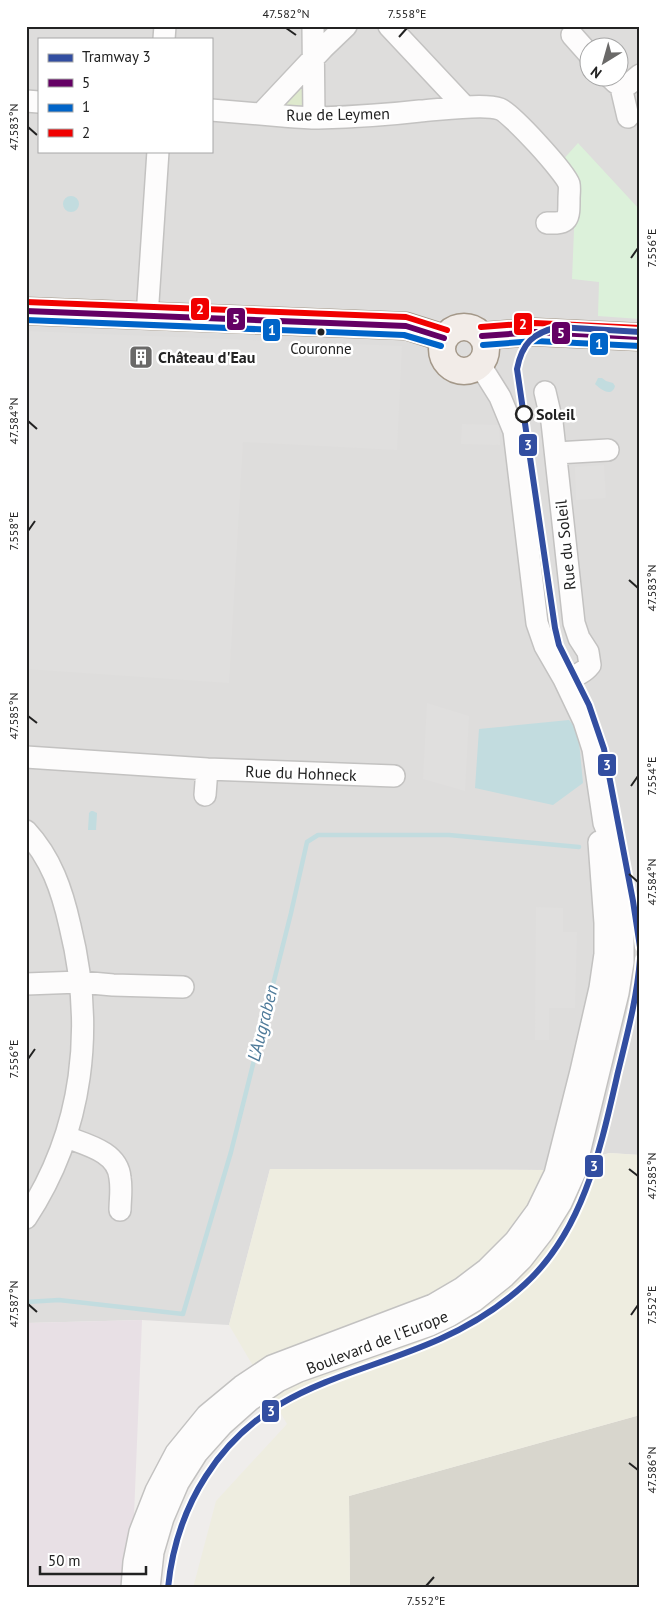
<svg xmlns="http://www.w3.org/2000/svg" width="666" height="1614" font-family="'PT Sans',sans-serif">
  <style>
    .residential { fill: #dedddc; fill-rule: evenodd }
    .industrial { fill: #e8e0e5 }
    .construction { fill: #d8d6cd }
    .farmland { fill: #eeede0 }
    .grass { fill: #dee9cd }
    .park { fill: #dcf1da }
    .parking { fill: #e0dfde }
    .water { fill: #c2dcdf }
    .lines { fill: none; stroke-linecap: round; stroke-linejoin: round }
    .stream { stroke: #c2dcdf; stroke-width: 4.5 }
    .minor-casing { stroke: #c3c2c1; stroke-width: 24 }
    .major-casing { stroke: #a49889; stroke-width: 29 }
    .minor { stroke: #fdfcfc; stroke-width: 21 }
    .major { stroke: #f2ece8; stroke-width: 26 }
    .bus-1-casing { stroke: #fff; stroke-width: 10 }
    .bus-2-casing { stroke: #fff; stroke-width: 10 }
    .bus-3-casing { stroke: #fff; stroke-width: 10 }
    .bus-1 { stroke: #640064; stroke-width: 6 }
    .bus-2 { stroke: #0064c8; stroke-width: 6 }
    .bus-3 { stroke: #f00000; stroke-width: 6 }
    .tram-1-casing { stroke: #fff; stroke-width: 10 }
    .tram-1 { stroke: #324ea1; stroke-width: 6 }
    .ticks { fill: none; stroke: #222; stroke-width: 2 }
    .bus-dot { fill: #222; stroke: #fff; stroke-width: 2 }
    .stop-dot { fill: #fff; stroke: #222; stroke-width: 2.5 }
    .labels { text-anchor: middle; stroke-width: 5; stroke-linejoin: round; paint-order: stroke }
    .bus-label { font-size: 15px; fill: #222; stroke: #fff }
    .street-label { font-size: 16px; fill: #222; stroke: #fff }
    .poi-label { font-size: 16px; font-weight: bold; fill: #222; stroke: #fff; text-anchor: start }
    .stop-label { font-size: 16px; font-weight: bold; fill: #222; stroke: #fff; text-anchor: start }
    .water-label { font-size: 18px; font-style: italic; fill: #4f7b9a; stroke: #fff }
    .line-badge { stroke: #fff; stroke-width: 2 }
    .badge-label { font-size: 14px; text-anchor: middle; font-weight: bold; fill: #fff }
    .neatline { fill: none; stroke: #222; stroke-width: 2 }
    .ticks-label { font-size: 12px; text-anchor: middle; fill: #222 }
  </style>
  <rect width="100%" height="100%" fill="#efedeb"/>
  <path class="residential" d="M26 26H640V1155L609 1153 546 1170 270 1169 229 1325 142 1320 26 1323ZM39 39H211V151H39ZM588 48H618V78H588Z"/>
  <path class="industrial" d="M142 1320 131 1588H26V1323Z"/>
  <path class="construction" d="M640 1415V1588H350L349 1496Z"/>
  <path class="farmland" d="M610 1153 640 1155V1415L349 1496 350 1588H193L216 1501 287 1424 229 1325 270 1169 546 1170Z"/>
  <path class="grass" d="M307 75 306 108 284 107Z"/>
  <path class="park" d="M578 143 640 210V319L598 316 599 282 572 279 576 182 560 163Z"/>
  <path class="parking" d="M26 331 402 346 397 450 243 442 229 683 26 669Z
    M462 424 499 425 500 445 461 444Z
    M604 465 606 498 576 500 575 467Z
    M427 703 469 716 465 791 423 779Z
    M536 907 563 908V932H577L575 1008H549V1040H535Z"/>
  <path class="water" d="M63 204a8 8 0 1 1 16 0a8 8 0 1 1-16 0Z
    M598 378H602L606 381 613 383 615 386C612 398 600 389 595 384Z
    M569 720 578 731 583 783 553 805 475 788 479 729Z
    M91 811H93L97 813 96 830H88L89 813Z"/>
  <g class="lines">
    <path class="stream" d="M26 1302 59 1300 183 1314 231 1152 291 913 307 842 318 835H449L579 847"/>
    <g class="minor-casing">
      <path id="minor" d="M313 26 314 118
        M389 26 465 107
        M572 35 588 53
        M164 39 165 26
        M611 78C624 92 626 86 640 75
        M621 87 628 117
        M26 101 39 102
        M211 110C235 112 259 114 283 116 295 117 306 118 318 118 352 117 386 115 420 111 439 110 483 103 500 109 511 113 565 172 569 184 570 188 569 194 569 199 569 219 569 224 547 223
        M261 114 323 48 346 26
        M147 317 158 151
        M545 392 552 422 574 623 579 638 588 652 590 665C583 674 574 677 564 679
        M556 453 608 450
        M26 757 207 769 394 776
        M205 795 207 769
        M26 831C51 858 62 890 70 926 95 1027 84 1130 26 1218
        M26 984 80 982 113 985 183 987
        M66 1137C87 1145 118 1152 120 1178 122 1189 120 1200 120 1210
        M132 1588 134 1562 140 1532 156 1491 176 1453 207 1415 242 1386 272 1366 433 1305 462 1288 487 1269 515 1241 537 1211 555 1174 581 1071 600 988 605 954V923L599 842
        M149 1588 153 1552 163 1518 178 1483 197 1453 222 1425 250 1400 278 1381 299 1371 430 1325 449 1316 474 1301 504 1277 522 1259 543 1232 561 1203 574 1174 618 993 623 962V922L611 840 604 823 593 749 584 721 564 679 545 646 537 623 514 431 500 397 480 365"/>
    </g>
    <g class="major-casing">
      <path id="major" d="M26 311 406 326 444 338
        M442 349a22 22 0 1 1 44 0a22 22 0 1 1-44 0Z
        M482 336 535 332 640 337"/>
    </g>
    <use href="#minor" class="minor"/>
    <use href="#major" class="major"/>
    <g class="bus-1-casing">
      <path id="bus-1" d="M26 311 406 326 444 338
        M482 336 535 332 640 337"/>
    </g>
    <g class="bus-2-casing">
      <path id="bus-2" d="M26 320 404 335 441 346
        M483 345 535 341 640 346"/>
    </g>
    <g class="bus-3-casing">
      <path id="bus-3" d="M26 302 406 317 447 330
        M481 327 535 323 640 328"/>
    </g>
    <use href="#bus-1" class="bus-1"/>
    <use href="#bus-2" class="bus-2"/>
    <use href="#bus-3" class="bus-3"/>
    <g class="tram-1-casing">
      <path id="tram-1" d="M640 332 558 327C533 333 522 343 517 369L555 628 559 645 589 705 604 749 633 901 640 947
        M168 1588C172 1547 184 1510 206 1476 264 1385 350 1379 440 1339 471 1325 500 1307 525 1284 584 1230 601 1146 618 1072 627 1035 637 998 640 959"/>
    </g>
    <use href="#tram-1" class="tram-1"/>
  </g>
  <path class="ticks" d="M286 28 296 35M399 37 407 28M28 127 37 135M631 258 638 248M28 421 37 429M28 531 35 521M629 580 638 588M28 716 37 723M631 786 638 776M629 874 638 882M28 1059 35 1049M629 1169 638 1176M28 1304 37 1312M631 1315 638 1305M629 1463 638 1470M426 1586 434 1577"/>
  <defs>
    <g id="building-square" transform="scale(1.25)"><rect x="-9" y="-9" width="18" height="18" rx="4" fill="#6a6968" stroke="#fff"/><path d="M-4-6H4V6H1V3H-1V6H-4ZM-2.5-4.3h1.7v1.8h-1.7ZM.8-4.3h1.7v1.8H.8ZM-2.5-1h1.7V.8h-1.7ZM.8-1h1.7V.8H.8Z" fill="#fff"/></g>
  </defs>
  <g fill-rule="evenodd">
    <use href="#building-square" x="141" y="357"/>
  </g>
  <circle class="bus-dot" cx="321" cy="332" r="4.5"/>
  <circle class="stop-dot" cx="524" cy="414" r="8"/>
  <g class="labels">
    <g class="bus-label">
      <text x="321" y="354">Couronne</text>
    </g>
    <g class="street-label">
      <text transform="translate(338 114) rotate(-1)" y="6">Rue de Leymen</text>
      <text transform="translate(565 545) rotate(-96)" y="6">Rue du Soleil</text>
      <text transform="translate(301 773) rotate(2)" y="6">Rue du Hohneck</text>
      <text transform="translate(377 1342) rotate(-21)" y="6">Boulevard de l'Europe</text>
    </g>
    <g class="poi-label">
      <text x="158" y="363">Château d'Eau</text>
    </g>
    <g class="stop-label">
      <text x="536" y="420">Soleil</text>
    </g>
    <g class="water-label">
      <text transform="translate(263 1023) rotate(-76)" y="6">L'Augraben</text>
    </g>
  </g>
  <g class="line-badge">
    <rect x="190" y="297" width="20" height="24" rx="5" fill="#f00000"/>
    <rect x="226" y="307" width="20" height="24" rx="5" fill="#640064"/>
    <rect x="513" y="312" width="20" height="24" rx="5" fill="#f00000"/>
    <rect x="262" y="318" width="19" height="24" rx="5" fill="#0064c8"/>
    <rect x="551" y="321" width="20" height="24" rx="5" fill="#640064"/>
    <rect x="589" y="332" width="20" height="24" rx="5" fill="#0064c8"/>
    <rect x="518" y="433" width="20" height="24" rx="5" fill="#324ea1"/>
    <rect x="597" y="753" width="20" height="24" rx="5" fill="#324ea1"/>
    <rect x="584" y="1154" width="20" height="24" rx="5" fill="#324ea1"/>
    <rect x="261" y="1399" width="19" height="24" rx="5" fill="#324ea1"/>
  </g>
  <g class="badge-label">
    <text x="200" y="314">2</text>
    <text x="236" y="324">5</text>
    <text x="523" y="329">2</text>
    <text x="272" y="335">1</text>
    <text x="561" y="338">5</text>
    <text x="599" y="349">1</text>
    <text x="528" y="450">3</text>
    <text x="607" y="770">3</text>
    <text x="594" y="1171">3</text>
    <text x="271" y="1416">3</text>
  </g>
  <rect width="666" height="1614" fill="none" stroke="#ffffff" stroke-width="55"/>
  <rect x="38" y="38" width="175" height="115" fill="#ffffff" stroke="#a7a7a7"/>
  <rect x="48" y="54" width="25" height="8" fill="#324ea1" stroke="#a7a7a7"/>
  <text x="82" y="62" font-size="15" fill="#222222">Tramway 3</text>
  <rect x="48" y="79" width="25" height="8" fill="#640064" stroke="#a7a7a7"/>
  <text x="82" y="88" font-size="15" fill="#222222">5</text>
  <rect x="48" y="104" width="25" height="8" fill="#0064c8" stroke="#a7a7a7"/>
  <text x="82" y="112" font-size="15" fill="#222222">1</text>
  <rect x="48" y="129" width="25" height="8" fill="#f00000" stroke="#a7a7a7"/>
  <text x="82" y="138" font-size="15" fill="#222222">2</text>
  <g transform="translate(604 62) rotate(217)"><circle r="24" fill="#ffffff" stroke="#a7a7a7"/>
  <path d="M0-4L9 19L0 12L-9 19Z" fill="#6a6968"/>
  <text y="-8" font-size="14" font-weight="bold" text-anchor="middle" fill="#222222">N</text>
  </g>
  <path d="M40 1566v8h106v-8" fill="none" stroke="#222222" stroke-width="2.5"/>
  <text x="48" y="1566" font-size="15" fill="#222222" stroke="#ffffff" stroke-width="4" paint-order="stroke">50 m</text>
  <rect x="28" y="28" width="610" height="1558" class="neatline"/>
  <g class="ticks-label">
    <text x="286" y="18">47.582°N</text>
    <text x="407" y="18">7.558°E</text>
    <text transform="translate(14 127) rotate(-90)" y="4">47.583°N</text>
    <text transform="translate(652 248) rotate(-90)" y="4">7.556°E</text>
    <text transform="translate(14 421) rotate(-90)" y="4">47.584°N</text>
    <text transform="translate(14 531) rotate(-90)" y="4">7.558°E</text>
    <text transform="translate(652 588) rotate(-90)" y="4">47.583°N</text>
    <text transform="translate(14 716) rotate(-90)" y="4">47.585°N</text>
    <text transform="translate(652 776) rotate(-90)" y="4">7.554°E</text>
    <text transform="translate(652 882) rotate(-90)" y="4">47.584°N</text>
    <text transform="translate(14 1059) rotate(-90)" y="4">7.556°E</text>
    <text transform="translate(652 1176) rotate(-90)" y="4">47.585°N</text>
    <text transform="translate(14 1304) rotate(-90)" y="4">47.587°N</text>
    <text transform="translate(652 1305) rotate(-90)" y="4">7.552°E</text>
    <text transform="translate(652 1470) rotate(-90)" y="4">47.586°N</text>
    <text x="426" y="1605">7.552°E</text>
  </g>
</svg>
